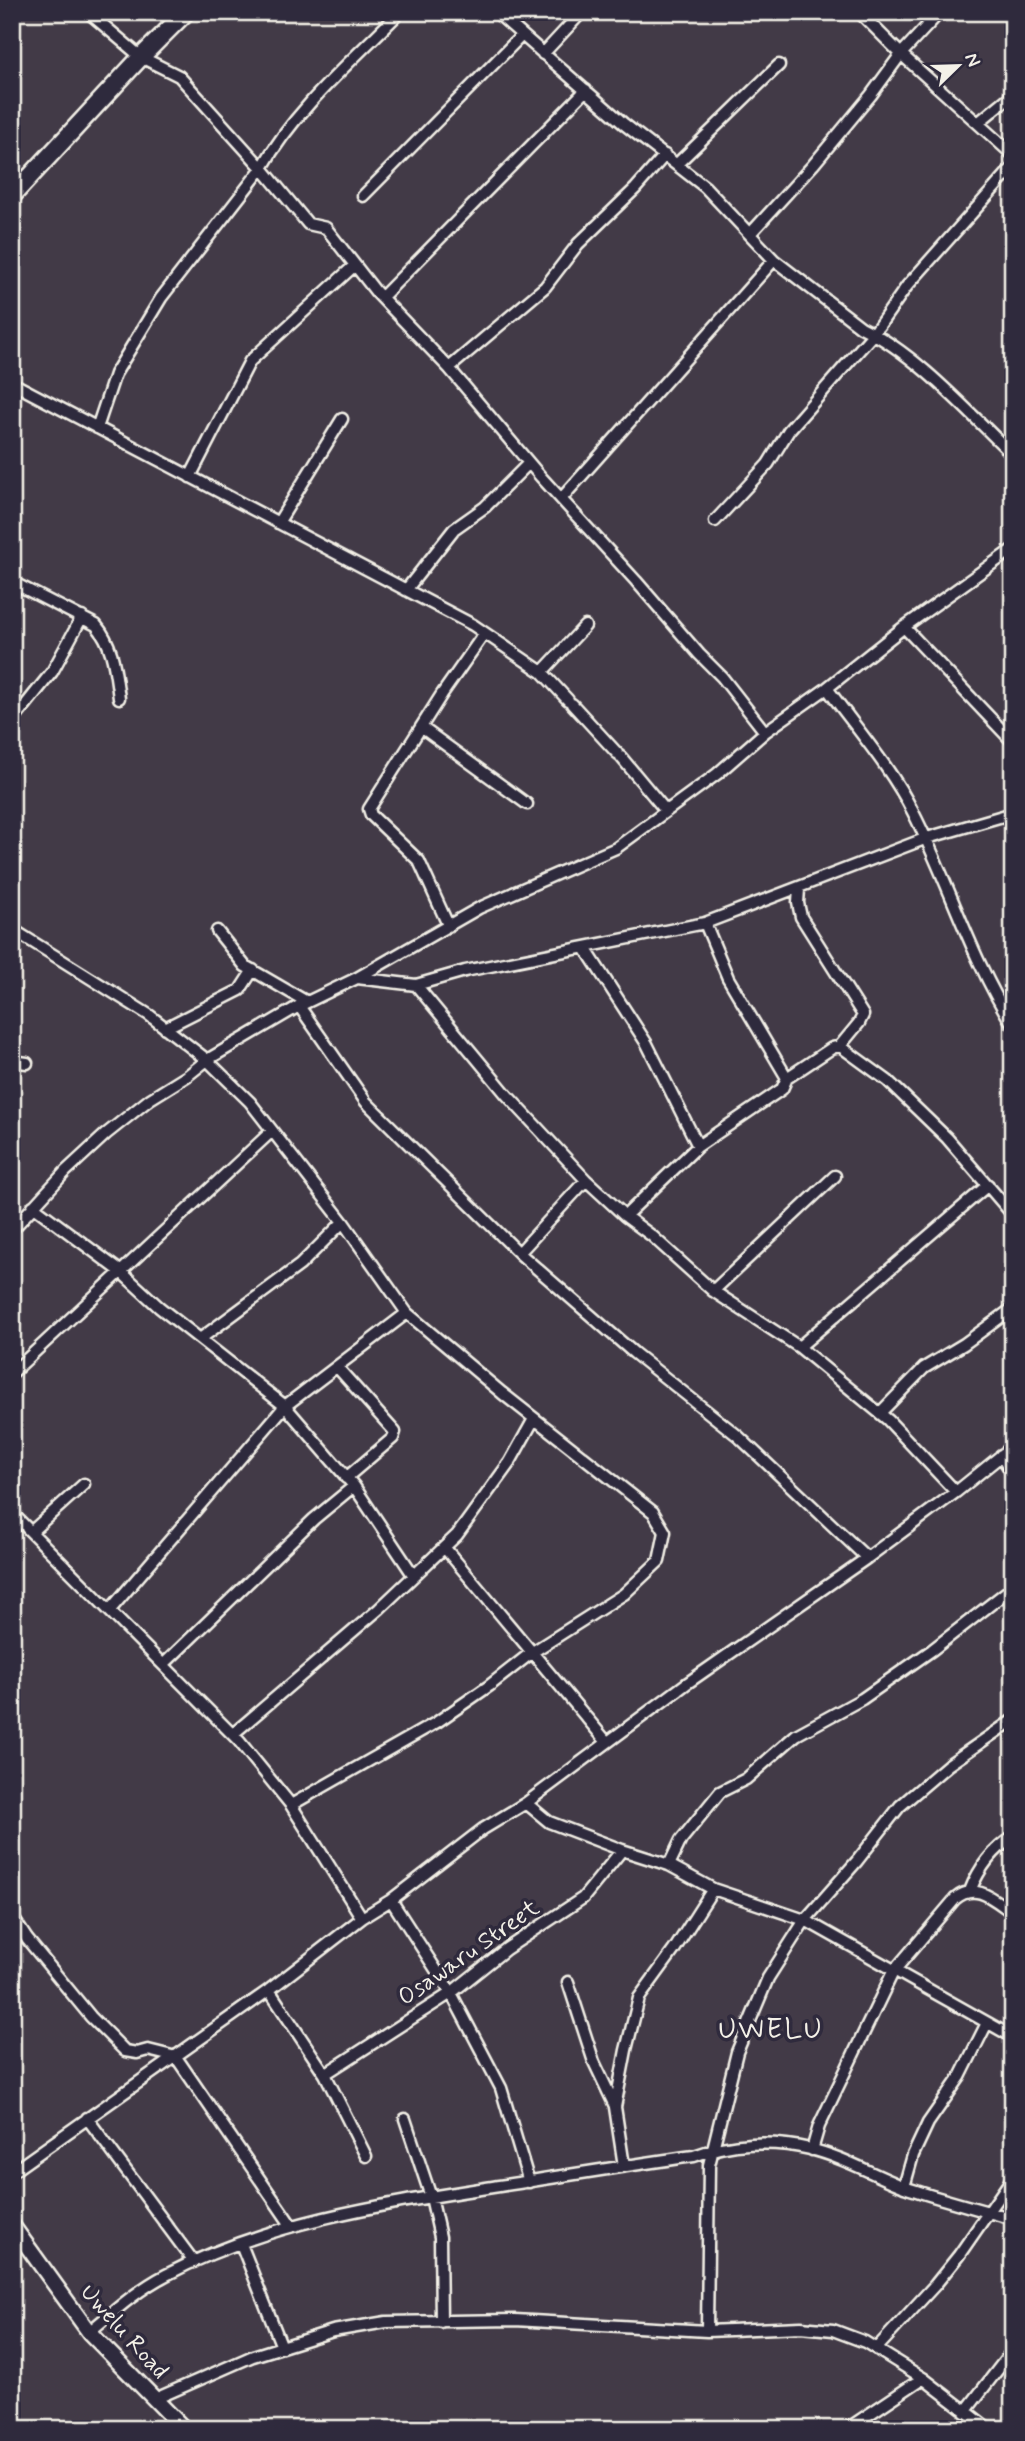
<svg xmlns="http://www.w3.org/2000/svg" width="1025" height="2441" font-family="Mynerve,sans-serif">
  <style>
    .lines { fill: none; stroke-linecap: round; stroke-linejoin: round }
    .street-casing { stroke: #f4f1e8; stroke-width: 15 }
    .secondary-casing { stroke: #f4f1e8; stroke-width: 19 }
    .primary-casing { stroke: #f4f1e8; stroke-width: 21 }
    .street { stroke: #2f2a3d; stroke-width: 10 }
    .secondary { stroke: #2f2a3d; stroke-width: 14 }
    .primary { stroke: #2f2a3d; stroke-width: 16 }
    .labels { text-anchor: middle; stroke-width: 7; stroke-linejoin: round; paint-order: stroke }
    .street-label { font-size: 24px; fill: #f4f1e8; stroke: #2f2a3d }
    .quarter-label { font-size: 28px; letter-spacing: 2px; fill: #f4f1e8; stroke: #2f2a3d }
  </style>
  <rect width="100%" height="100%" fill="#423a47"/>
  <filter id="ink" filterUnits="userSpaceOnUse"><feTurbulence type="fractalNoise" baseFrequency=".0143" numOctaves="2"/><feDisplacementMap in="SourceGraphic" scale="14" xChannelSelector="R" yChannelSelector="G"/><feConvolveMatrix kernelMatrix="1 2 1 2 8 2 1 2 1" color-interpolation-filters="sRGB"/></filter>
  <g filter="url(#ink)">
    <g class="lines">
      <g class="street-casing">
        <path id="street" d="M88 12 141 57 179 76 262 168 308 224 326 228 376 292 449 368 541 477 636 581 699 654 722 677 765 732
          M496 12 624 124 705 187 774 260 861 327C918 355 967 411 1013 455
          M859 12 901 54 1013 155
          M543 54 582 12
          M979 122 1013 94
          M677 164 779 65
          M363 196 522 35
          M750 234 813 165 871 95 901 54 940 12
          M382 297 586 90
          M449 368 545 287 578 244 635 189 665 155
          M12 383 473 625 542 672 568 700
          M97 428 115 374 161 298 262 168C296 108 352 61 400 12
          M190 477 250 361 355 265
          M561 499 774 260
          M715 521 768 464 789 430 874 333 907 286 1013 167
          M278 523 342 419
          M12 582 96 625C114 646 115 671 119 698
          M406 590 454 529 485 507 529 463
          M904 627 1013 742
          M542 672 585 626
          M827 688C856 728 891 768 913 812 949 882 971 959 1013 1025
          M572 704 617 753
          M12 722 52 672 82 617
          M421 727 527 804
          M621 757 666 811
          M799 889 798 903 801 917 863 1015 859 1023 840 1046
          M705 923 728 978 787 1078
          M448 925 419 861 371 815 369 809 442 694 484 634
          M12 929 149 1015 207 1060 250 1102 343 1222 407 1313 502 1393 653 1512 665 1532 659 1561 624 1594 531 1653 489 1686 437 1722 291 1805
          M217 931 245 966 307 1002
          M585 948 647 1044 698 1146
          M357 978 416 985 465 971 705 923 927 838 1013 813
          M416 985 507 1095 586 1180 625 1216 652 1236 713 1291 799 1347 888 1420 956 1492
          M299 1006 366 1102 519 1253 634 1353 738 1436 867 1558
          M165 1028 240 990 253 970
          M12 1061 27 1063
          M33 1206 120 1271 159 1307 285 1406 354 1486 414 1576
          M625 1216 698 1146 782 1089 787 1078 832 1048 840 1046 888 1081 947 1138 1013 1215
          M12 1230 66 1171 106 1134 150 1099 187 1076 207 1060 299 1006 357 978 479 908 616 848 717 774 765 732 827 688 904 627 1013 549
          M519 1253 586 1180
          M713 1291 835 1176
          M200 1339 300 1265 343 1222
          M799 1347 988 1185
          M337 1367 395 1432 393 1438 346 1478
          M12 1373 272 1131
          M880 1413 924 1368 964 1344 1013 1308
          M1001 1455 1013 1475
          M12 1513 239 1741 291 1805 362 1918
          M32 1531 84 1484
          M444 1547 606 1741
          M110 1610 285 1406 407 1313
          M164 1664 314 1519 354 1486
          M233 1734 379 1609 457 1535 510 1462 534 1419
          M526 1803 549 1822 622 1850 669 1865 713 1889 805 1920 1013 2037
          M669 1865 681 1840 720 1792 746 1779 796 1735 862 1699 932 1650 1013 1587
          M970 1891C979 1868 992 1850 1013 1837
          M391 1900 451 1993 501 2088 529 2182
          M12 1916 27 1939 91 2017 125 2051 137 2053 148 2050 176 2057 291 2225
          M568 1982 594 2062 615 2106
          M269 1990 325 2074 366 2156
          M325 2074 451 1993 506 1949 583 1898 622 1850
          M87 2118 194 2262
          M405 2119 431 2197 440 2237 441 2322
          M812 2150 819 2126 893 1972 955 1899C976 1881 994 1900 1013 1913
          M624 2166 615 2107 626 2050 639 1998 674 1950 713 1889
          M12 2172 269 1990 362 1918 391 1900 483 1829 526 1803 686 1684 867 1558 956 1492 1013 1446
          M904 2187 913 2155 928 2123 960 2077 987 2023
          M241 2244 282 2347
          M707 2331 709 2165 737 2052 768 1978 805 1920 857 1861 900 1806 948 1765 1013 1720
          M89 2332C113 2312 137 2290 166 2275 269 2221 385 2204 499 2186 564 2176 629 2165 694 2156 730 2142 772 2140 810 2149 844 2157 877 2177 910 2189 943 2200 979 2209 1013 2219
          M876 2349 935 2285 959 2255 1013 2177
          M155 2399 253 2356 333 2331 386 2322 515 2320 707 2331 801 2327 833 2330 865 2342 923 2378 989 2429
          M965 2412 1013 2350
          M847 2429 923 2378"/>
      </g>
      <g class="secondary-casing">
        <path id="secondary" d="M12 2225 89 2332 184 2429"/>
      </g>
      <g class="primary-casing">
        <path id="primary" d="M12 196 141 57 186 12"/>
      </g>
      <use href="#street" class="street"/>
      <use href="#secondary" class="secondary"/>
      <use href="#primary" class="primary"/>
    </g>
  </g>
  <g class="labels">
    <g class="street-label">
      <text transform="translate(468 1952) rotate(-35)" y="8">Osawaru Street</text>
      <text transform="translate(125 2331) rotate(48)" y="8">Uwelu Road</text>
    </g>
    <g class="quarter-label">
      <text x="771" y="2038">UWELU</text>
    </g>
  </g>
  <rect width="1025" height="2441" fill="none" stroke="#2f2a3d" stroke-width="42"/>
  <rect x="21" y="21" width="983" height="2399" fill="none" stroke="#f4f1e8" stroke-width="2.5" filter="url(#ink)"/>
  <g transform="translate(958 66) rotate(67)" stroke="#2f2a3d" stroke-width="5" paint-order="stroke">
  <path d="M0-5L12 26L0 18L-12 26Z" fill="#f4f1e8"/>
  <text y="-10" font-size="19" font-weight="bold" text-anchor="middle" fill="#f4f1e8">N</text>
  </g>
</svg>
